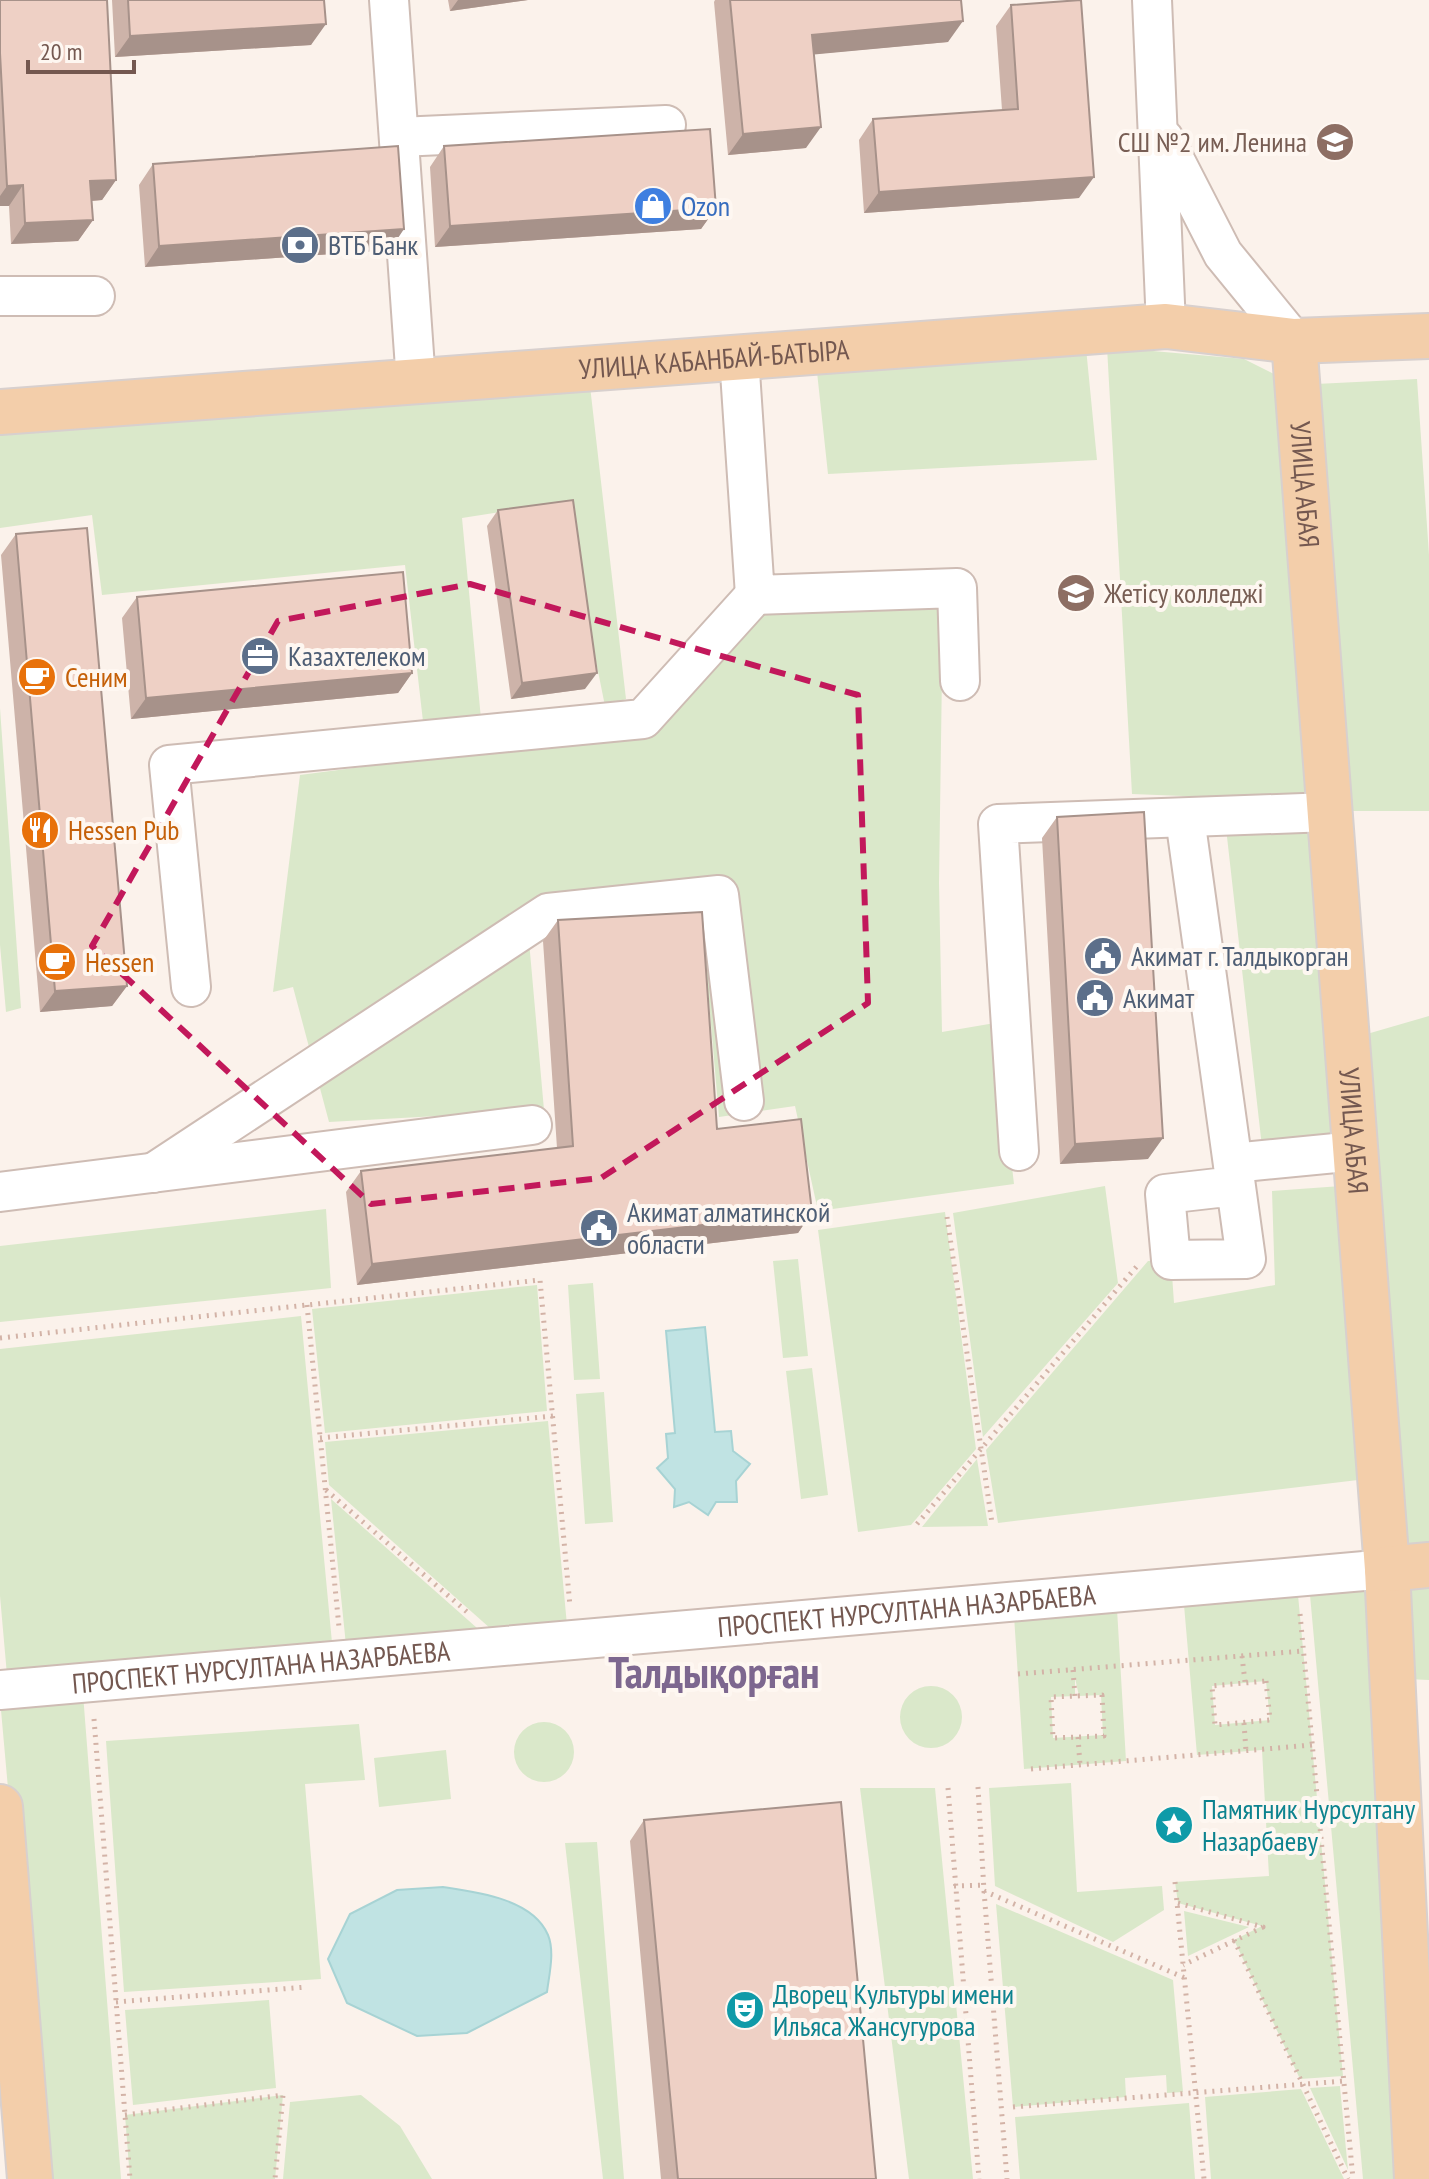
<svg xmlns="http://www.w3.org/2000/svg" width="1429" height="2179" font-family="'PT Sans Narrow',sans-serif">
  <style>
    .green { fill: #dae8ca; fill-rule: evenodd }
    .water { fill: #c0e3e3; stroke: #a7d3d4; stroke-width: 2 }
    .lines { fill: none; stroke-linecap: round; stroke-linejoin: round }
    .minor-casing { stroke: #cebcb4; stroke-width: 42 }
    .major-casing { stroke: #d8d0ce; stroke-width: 48 }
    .path { stroke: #d3b3a7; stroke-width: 5; stroke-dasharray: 2 6; stroke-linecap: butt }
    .minor { stroke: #fff; stroke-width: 38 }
    .major { stroke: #f3ceaa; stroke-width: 44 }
    .wall { fill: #cdb3a9 }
    .shaded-wall { fill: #a7928a }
    .building { fill: #eed0c5; stroke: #a7928a; stroke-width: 2 }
    .marked { fill: none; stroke: #c2185b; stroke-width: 6; stroke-dasharray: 16 10; stroke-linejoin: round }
    .labels { text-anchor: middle; stroke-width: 8; stroke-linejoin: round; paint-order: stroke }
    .education-label { font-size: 28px; fill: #785e54; stroke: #fef7f1; text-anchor: end }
    .shop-label { font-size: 28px; fill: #366cbe; stroke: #fef7f1; text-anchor: start }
    .service-label { font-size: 28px; fill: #4e5e75; stroke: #fef7f1; text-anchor: start }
    .street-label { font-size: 28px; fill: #745850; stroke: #fef7f1 }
    .food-label { font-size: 28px; fill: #c56008; stroke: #fef7f1; text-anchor: start }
    .culture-label { font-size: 28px; fill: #0d838f; stroke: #fef7f1; text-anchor: start }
    .town-label { font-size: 44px; font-weight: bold; fill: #7d678f; stroke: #fef7f1 }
  </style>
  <rect width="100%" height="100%" fill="#fbf2eb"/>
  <path class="green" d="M1107 347 1244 359 1280 377 1309 801 1132 794Z
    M1086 348 1097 460 828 474 817 372Z
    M1417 379 1429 555V811H1341L1316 384Z
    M590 386 626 699 605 706 564 502 462 518 481 719 424 730 405 565 102 595 92 515 0 528V431Z
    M943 602 939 883 942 1032 995 1023 1014 1184 818 1211 795 1106 719 1117 702 920 529 941 544 1110 329 1122 293 987 273 992 300 775 661 728 767 605Z
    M0 708 21 1008 6 1012 0 945Z
    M1319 820 1343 1143 1262 1147 1226 828Z
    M1429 1016V1545L1399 1547 1360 1036Z
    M1105 1186 1118 1283 983 1437 953 1213Z
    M1341 1186 1358 1480 998 1523 986 1450 1148 1261 1171 1260 1174 1303 1275 1285 1272 1191Z
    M326 1209 331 1288 0 1322V1246Z
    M945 1212 976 1449 911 1525 858 1532 818 1230Z
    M798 1259 808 1356 783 1358 773 1261Z
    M593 1283 600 1379 574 1380 568 1285Z
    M537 1285 547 1411 325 1433 312 1309Z
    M301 1316 333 1653 7 1675 0 1596V1349Z
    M812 1368 828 1495 801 1499 786 1371Z
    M604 1392 613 1522 585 1524 576 1394Z
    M548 1421 568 1636 509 1645 329 1485 325 1442Z
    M977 1459 988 1526 922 1527Z
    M331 1499 494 1643 347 1655Z
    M1377 1585 1405 2179H1363L1310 1595Z
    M1429 1587V1680L1407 1679 1405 1589Z
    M1298 1595 1343 2076 1300 2079 1234 1940 1262 1926 1178 1903 1175 1882 1269 1876 1262 1750 1197 1755 1184 1605ZM1266 1681 1270 1720 1215 1725 1212 1686Z
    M1117 1609 1126 1761 1024 1769 1014 1616ZM1075 1678 1079 1696 1101 1695 1103 1735 1053 1738 1051 1697 1075 1696Z
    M900 1717a31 31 0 1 1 62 0a31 31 0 1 1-62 0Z
    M83 1694 121 2179H43L0 1699Z
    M514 1752a30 30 0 1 1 60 0a30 30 0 1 1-60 0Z
    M359 1724 365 1780 305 1784 321 1979 124 1992 106 1741Z
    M446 1750 451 1799 379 1807 374 1758Z
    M1071 1783 1077 1892 1162 1886 1164 1910 1113 1942 995 1886 989 1788Z
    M860 1788H935L973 2179H909Z
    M597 1842 624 2179H603L565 1843Z
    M996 1904 1173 1980 1183 2092 1167 2093 1166 2075 1125 2078 1126 2097 1013 2107Z
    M1184 1911 1249 1927 1188 1956Z
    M269 2000 276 2088 133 2105 125 2010Z
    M1340 2086V2087L1348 2170 1310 2088Z
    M1301 2089 1344 2179H1211L1205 2097Z
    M283 2095 275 2179H130L125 2115Z
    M361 2095 400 2126 432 2179H283L290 2102Z
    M1189 2103 1195 2179H1020L1015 2117Z"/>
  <path class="water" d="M705 1327 715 1432 731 1431 733 1451 750 1464 736 1481 737 1502H716L708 1515 689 1502 674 1507 675 1489 657 1468 668 1458 666 1434 675 1433 666 1331Z
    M443 1887C477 1892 533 1899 548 1935 555 1952 549 1975 547 1992L467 2033 417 2036 347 2003 328 1959 350 1914 397 1890Z"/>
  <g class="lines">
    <g class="minor-casing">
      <g id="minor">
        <path d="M389 0 416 382"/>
        <path d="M1152 0 1166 326"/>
        <path d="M399 137 666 125"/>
        <path d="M1164 139 1223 254 1294 341"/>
        <path d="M0 296H95"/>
        <path d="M739 357 755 595 957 588 960 681"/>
        <path d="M1185 818 1246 1259 1171 1260 1165 1194 1235 1186"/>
        <path d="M191 987 169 765 643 719 755 595"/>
        <path d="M1019 1151 998 824 1330 812"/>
        <path d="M1233 1163 1356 1151"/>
        <path d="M153 1173 548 913 719 895 744 1101"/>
        <path d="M0 1192 532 1125"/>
        <path id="s1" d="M0 1690 1387 1569"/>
      </g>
    </g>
    <g class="major-casing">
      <g id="major">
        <path id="s2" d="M1294 341 1387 1569 1417 2179"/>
        <path id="s3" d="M0 412 1166 326 1294 341 1429 336"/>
        <path d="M1387 1569 1429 1565"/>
        <path d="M0 1807 30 2179"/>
      </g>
    </g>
    <path class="path" d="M947 1217 992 1523
      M307 1305 339 1627
      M0 1338 540 1280 570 1606
      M320 1438 553 1416
      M326 1490 467 1612
      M917 1524 1137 1266
      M1300 1614 1353 2179
      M1242 1656 1245 1682
      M1073 1670 1075 1696
      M1018 1674 1303 1651
      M1266 1681 1270 1720 1215 1725 1212 1686Z
      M1102 1695 1104 1736 1053 1738 1051 1697Z
      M94 1719 130 2179
      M1244 1723 1246 1751
      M1078 1737 1080 1765
      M1031 1769 1312 1745
      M978 1787 984 1891 1185 1978
      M948 1788 979 2179
      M1175 1882 1204 2179
      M954 1886 984 1885
      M984 1891 1007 2179
      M1178 1903 1263 1927 1183 1965
      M1234 1940 1348 2179
      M116 2002 307 1987
      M1013 2107 1344 2081
      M125 2115 283 2095 275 2179"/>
    <use href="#minor" class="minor"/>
    <use href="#major" class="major"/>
  </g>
  <path class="wall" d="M0 0 116 180 102 200 92 201 93 220 78 241 11 244 9 206H0Z
    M112 0H324L311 45 115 57Z
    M448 0H528L450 11Z
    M715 0H961L948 42 814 54 806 148 728 155 714 2Z
    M1011 5 1079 198 864 213 859 140 873 119 1002 110 996 26Z
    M444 146 716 208 701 229 435 247 430 167Z
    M153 164 390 250 145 267 139 185Z
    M498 510 585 689 511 699 487 526Z
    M16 534 127 986 112 1006 40 1012 1 555Z
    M137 597 412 673 398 693 131 719 122 618Z
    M1057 817 1148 1159 1060 1164 1042 838Z
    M558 920 717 1129 812 1212 798 1233 357 1285 346 1192 361 1171 557 1148 543 941Z
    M644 1820 876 2179H661L630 1841Z"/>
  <path class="shaded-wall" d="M458 0H528L450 11Z
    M963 21 948 42 798 56 812 35Z
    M326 24 311 45 115 57 130 36Z
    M821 127 806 148 728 155 743 134Z
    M1094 177 1079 198 864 213 879 192Z
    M116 180 102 200 76 202 90 181Z
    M23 185 9 206H0V196L7 186Z
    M716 208 701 229 435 247 450 226Z
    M93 220 78 241 11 244 25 223Z
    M404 229 390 250 145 267 159 246Z
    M412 673 398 693 131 719 146 698Z
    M597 673 585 689 511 699 522 683Z
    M127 986 112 1006 40 1012 55 991Z
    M1163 1138 1148 1159 1060 1164 1075 1144Z
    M812 1212 798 1233 357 1285 372 1264Z"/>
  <path class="building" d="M0 0H107L116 180 90 181 93 220 25 223 23 185 7 186 0 53Z
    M128 0H324L326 24 130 36Z
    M730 0H961L963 21 812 35 821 127 743 134Z
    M1081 0 1094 177 879 192 873 119 1018 109 1011 5Z
    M710 129 716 208 450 226 444 146Z
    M398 146 404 229 159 246 153 164Z
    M573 500 597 673 522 683 498 510Z
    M87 528 127 986 55 991 16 534Z
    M403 572 412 673 146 698 137 597Z
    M1144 812 1163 1138 1075 1144 1057 817Z
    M702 912 717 1129 801 1119 812 1212 372 1264 361 1171 573 1146 558 920Z
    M841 1802 876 2179H678L644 1820Z"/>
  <path class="marked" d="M470 584 858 695 868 1003 601 1178 371 1204 92 946 278 621Z"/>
  <defs>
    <g id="school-disc" transform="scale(2)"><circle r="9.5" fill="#8d6e63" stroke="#fef7f1"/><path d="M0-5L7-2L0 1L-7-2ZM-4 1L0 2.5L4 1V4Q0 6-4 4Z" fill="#fff"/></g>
    <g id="shop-disc" transform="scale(2)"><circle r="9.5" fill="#3f7fe0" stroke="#fef7f1"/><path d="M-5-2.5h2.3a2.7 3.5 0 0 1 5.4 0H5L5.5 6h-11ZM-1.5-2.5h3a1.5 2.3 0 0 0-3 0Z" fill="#fff"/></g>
    <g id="bank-disc" transform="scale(2)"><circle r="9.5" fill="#5c6f8a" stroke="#fef7f1"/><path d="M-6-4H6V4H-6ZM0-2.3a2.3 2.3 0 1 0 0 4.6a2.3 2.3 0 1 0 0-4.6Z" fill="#fff"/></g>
    <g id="university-disc" transform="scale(2)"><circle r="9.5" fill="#8d6e63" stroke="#fef7f1"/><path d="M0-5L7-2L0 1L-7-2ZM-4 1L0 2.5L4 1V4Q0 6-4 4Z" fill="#fff"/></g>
    <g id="office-disc" transform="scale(2)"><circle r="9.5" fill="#5c6f8a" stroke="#fef7f1"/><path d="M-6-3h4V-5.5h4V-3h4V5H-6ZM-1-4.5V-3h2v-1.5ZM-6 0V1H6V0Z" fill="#fff"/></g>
    <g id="cafe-disc" transform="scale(2)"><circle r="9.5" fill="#e8710a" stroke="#fef7f1"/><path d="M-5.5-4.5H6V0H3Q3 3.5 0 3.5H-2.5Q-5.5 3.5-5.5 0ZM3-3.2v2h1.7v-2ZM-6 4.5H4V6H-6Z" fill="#fff"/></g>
    <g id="restaurant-disc" transform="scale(2)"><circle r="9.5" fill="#e8710a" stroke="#fef7f1"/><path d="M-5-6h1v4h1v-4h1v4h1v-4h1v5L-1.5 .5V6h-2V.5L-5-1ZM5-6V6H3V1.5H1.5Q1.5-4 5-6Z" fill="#fff"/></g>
    <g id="civic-disc" transform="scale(2)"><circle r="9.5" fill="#5c6f8a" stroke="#fef7f1"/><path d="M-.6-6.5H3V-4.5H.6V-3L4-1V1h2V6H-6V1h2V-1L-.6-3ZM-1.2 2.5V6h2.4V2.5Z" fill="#fff"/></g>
    <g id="sight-disc" transform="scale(2)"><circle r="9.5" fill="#0f9aa8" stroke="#fef7f1"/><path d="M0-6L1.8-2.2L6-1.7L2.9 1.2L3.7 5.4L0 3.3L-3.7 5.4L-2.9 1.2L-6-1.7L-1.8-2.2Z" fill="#fff"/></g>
    <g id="theatre-disc" transform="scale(2)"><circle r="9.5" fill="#0f9aa8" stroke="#fef7f1"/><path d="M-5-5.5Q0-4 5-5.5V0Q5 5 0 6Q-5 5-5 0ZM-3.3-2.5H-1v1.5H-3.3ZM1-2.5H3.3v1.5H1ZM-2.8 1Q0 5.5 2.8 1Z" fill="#fff"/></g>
  </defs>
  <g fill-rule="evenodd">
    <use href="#school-disc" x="1335" y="142"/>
    <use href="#shop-disc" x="653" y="206"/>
    <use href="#bank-disc" x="300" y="245"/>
    <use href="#university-disc" x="1076" y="593"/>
    <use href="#office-disc" x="260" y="656"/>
    <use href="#cafe-disc" x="37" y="677"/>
    <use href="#restaurant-disc" x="40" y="830"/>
    <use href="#civic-disc" x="1103" y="956"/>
    <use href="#cafe-disc" x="57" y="962"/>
    <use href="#civic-disc" x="1095" y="998"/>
    <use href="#civic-disc" x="599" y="1228"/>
    <use href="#sight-disc" x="1174" y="1825"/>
    <use href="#theatre-disc" x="745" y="2010"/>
  </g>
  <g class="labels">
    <g class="education-label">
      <text x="1307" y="152">СШ №2 им. Ленина</text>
      <text x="1104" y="603" text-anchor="start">Жетісу колледжі</text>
    </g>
    <g class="shop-label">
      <text x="681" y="216">Ozon</text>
    </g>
    <g class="service-label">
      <text x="328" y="255">ВТБ Банк</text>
      <text x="288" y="666">Казахтелеком</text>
      <text x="1131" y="966">Акимат г. Талдыкорган</text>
      <text x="1123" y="1008">Акимат</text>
      <text x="627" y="1222">Акимат алматинской<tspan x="627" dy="32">области</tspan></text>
    </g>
    <g class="street-label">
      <text dy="10" stroke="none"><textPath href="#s3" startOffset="716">УЛИЦА КАБАНБАЙ-БАТЫРА</textPath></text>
      <text dy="10" stroke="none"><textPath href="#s2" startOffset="144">УЛИЦА АБАЯ</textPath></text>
      <text dy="10" stroke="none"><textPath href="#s2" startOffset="792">УЛИЦА АБАЯ</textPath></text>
      <text dy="10" stroke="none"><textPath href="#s1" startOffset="910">ПРОСПЕКТ НУРСУЛТАНА НАЗАРБАЕВА</textPath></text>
      <text dy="10" stroke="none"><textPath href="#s1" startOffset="262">ПРОСПЕКТ НУРСУЛТАНА НАЗАРБАЕВА</textPath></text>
    </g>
    <g class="food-label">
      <text x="65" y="687">Сеним</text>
      <text x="68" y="840">Hessen Pub</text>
      <text x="85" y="972">Hessen</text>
    </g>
    <g class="culture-label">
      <text x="1202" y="1819">Памятник Нурсултану<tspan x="1202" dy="32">Назарбаеву</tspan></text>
      <text x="773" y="2004">Дворец Культуры имени<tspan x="773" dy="32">Ильяса Жансугурова</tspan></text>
    </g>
    <g class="town-label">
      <text x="714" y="1688">Талдықорған</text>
    </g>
  </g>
  <path d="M28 60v12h106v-12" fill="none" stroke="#745850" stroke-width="4"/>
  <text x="40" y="60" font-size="24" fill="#745850" stroke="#fef7f1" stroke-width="6" paint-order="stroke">20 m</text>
</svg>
